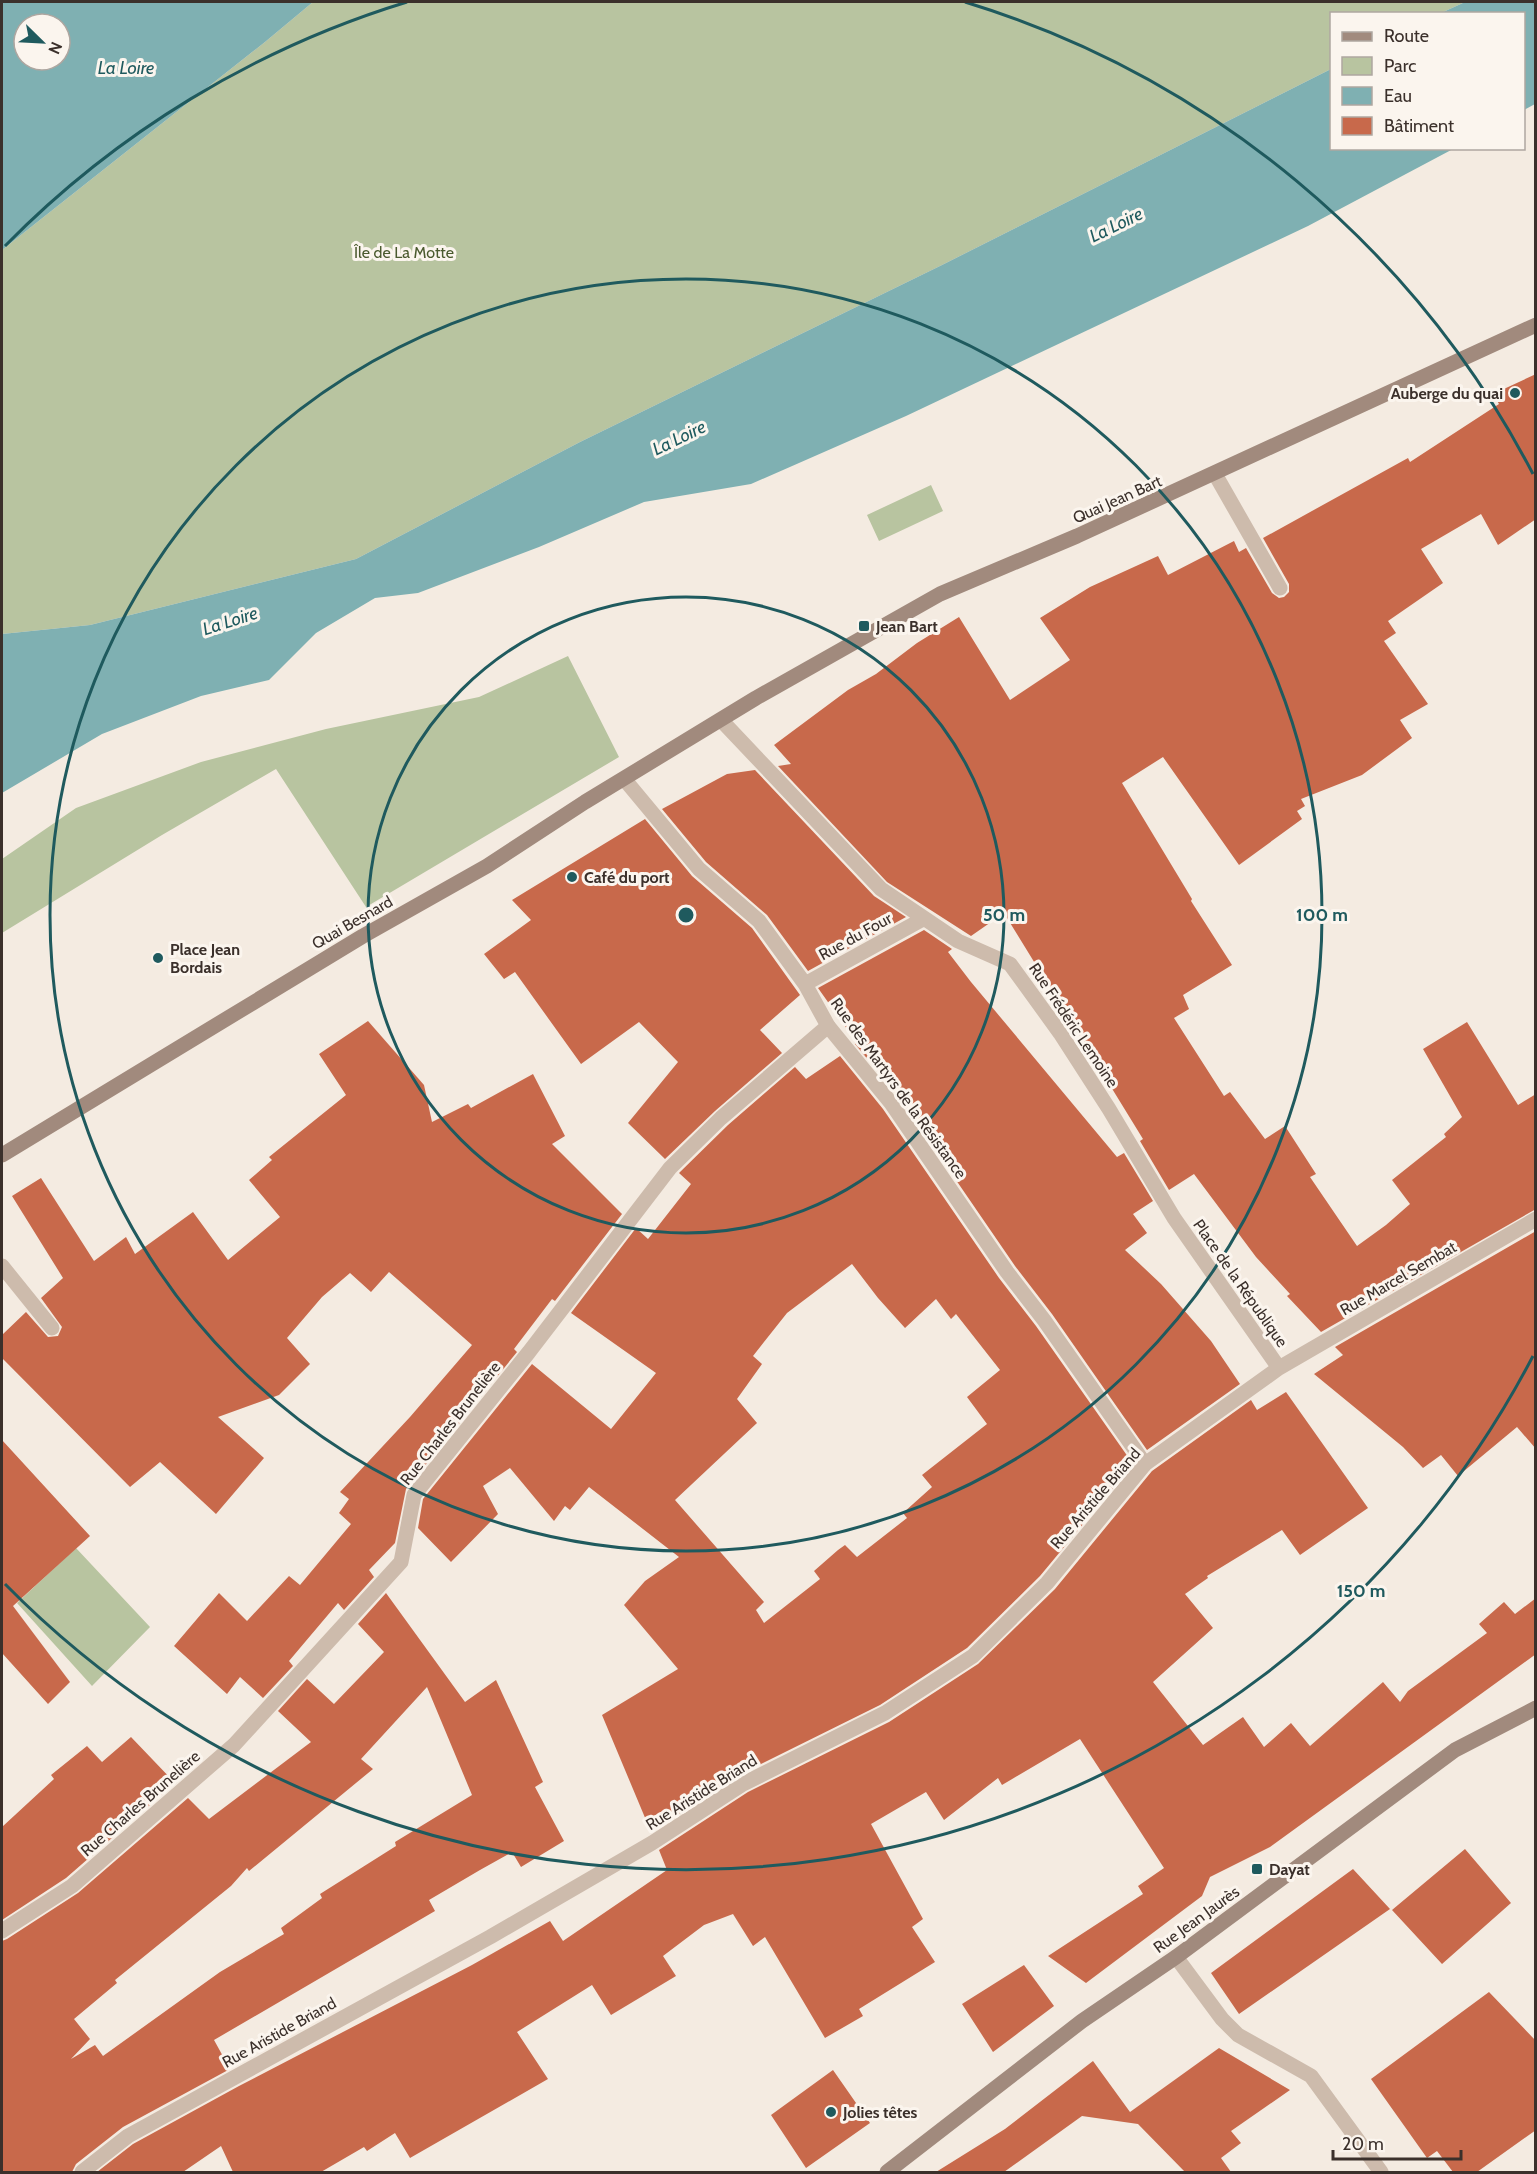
<svg xmlns="http://www.w3.org/2000/svg" width="1537" height="2174" font-family="Cabin,sans-serif">
  <style>
    .green { fill: #b8c4a0 }
    .water { fill: #7fb0b2; fill-rule: evenodd }
    .building { fill: #c8694b; fill-rule: evenodd }
    .lines { fill: none; stroke-linecap: round; stroke-linejoin: round }
    .lane { stroke: #cdbbac; stroke-width: 15 }
    .street { stroke: #cdbbac; stroke-width: 15 }
    .secondary { stroke: #a18a7d; stroke-width: 15 }
    .ring { fill: none; stroke: #1f5a5e; stroke-width: 3 }
    .poi-dot { fill: #1f5a5e; stroke: #fbf5ee; stroke-width: 2 }
    .labels { text-anchor: middle; stroke-width: 6; stroke-linejoin: round; paint-order: stroke }
    .park-label { font-size: 16px; fill: #4a5a2e; stroke: #fbf5ee }
    .poi-label { font-size: 16px; font-weight: bold; fill: #3b302b; stroke: #fbf5ee; text-anchor: start }
    .street-label { font-size: 16px; fill: #3b302b; stroke: #fbf5ee }
    .water-label { font-size: 18px; font-style: italic; fill: #1f5a5e; stroke: #fbf5ee }
    .centre { fill: #1f5a5e; stroke: #fbf5ee; stroke-width: 3 }
    .ring-label { font-size: 18px; text-anchor: middle; font-weight: bold; fill: #1f5a5e; stroke: #fbf5ee; stroke-width: 6; stroke-linejoin: round; paint-order: stroke }
  </style>
  <rect width="100%" height="100%" fill="#f4ebe1"/>
  <path class="green" d="M313 2H1465L1441 13 1332 14 1331 69 942 265 580 442 356 559 90 625 2 634V250L265 42Z
    M931 485 943 511 879 541 867 515Z
    M568 656 619 757 366 907 276 769 162 835 2 933V859L76 808 201 762 326 729 479 697Z
    M76 1548 150 1627 92 1686 17 1603Z"/>
  <path class="water" d="M2 2H313L265 42 2 250ZM24 24H60V60H24Z
    M1465 2H1535V104L1524 110V14L1441 13Z
    M1331 69 1332 148 1453 149 1308 226 906 416 751 484 644 502 539 547 418 593 375 598 316 633 269 680 201 696 102 734 2 793V634L90 625 356 559 580 442 942 265Z"/>
  <path class="building" d="M1536 374V519L1498 545 1481 514 1421 549 1443 583 1388 621 1396 633 1384 641 1428 704 1400 720 1412 738 1362 775 1301 799 1305 806 1297 811 1302 819 1239 865 1163 757 1122 783 1192 899 1191 901 1232 965 1183 995 1189 1009 1174 1018 1224 1096 1230 1092 1265 1139 1285 1126 1316 1174 1310 1177 1357 1246 1386 1225 1410 1204 1392 1180 1446 1137 1444 1134 1462 1117 1423 1049 1467 1022 1518 1105 1536 1094V1209L1321 1332 1287 1296 1290 1294 1256 1257 1194 1174 1169 1190 1140 1141 1143 1139 1004 913 971 936 887 882 778 766 791 764 774 745 848 690 876 674 917 643 959 617 1010 700 1070 660 1040 618 1090 587 1158 556 1168 575 1234 541 1239 552 1246 548 1272 593 1279 598 1284 597 1289 592V584L1263 538 1408 458 1410 462 1499 404 1493 394Z
    M755 770 874 896 906 917 808 971 767 915 706 862 662 809 727 774Z
    M645 819 692 876 752 928 800 995 760 1030 782 1053 715 1111 665 1159 628 1123 678 1062 639 1022 581 1064 515 972 504 979 484 954 531 920 512 900Z
    M924 930 952 949 948 952 971 982 1117 1157 1124 1153 1153 1201 1133 1214 1147 1233 1125 1250 1161 1284 1211 1341 1240 1384 1147 1450 1052 1314 1015 1266 899 1097 855 1044 857 1043 818 988Z
    M368 1021 424 1085 432 1122 468 1104 471 1108 533 1074 565 1136 552 1144 622 1214 555 1301 552 1299 514 1349 517 1352 406 1489 395 1543 369 1570 374 1577 344 1610 338 1603 289 1661 293 1666 263 1698 240 1677 227 1694 174 1646 219 1593 247 1621 289 1576 300 1585 351 1524 339 1513 349 1499 340 1492 410 1417 472 1345 389 1272 371 1292 350 1273 322 1297 287 1338 310 1364 279 1395 218 1417 264 1458 216 1514 160 1462 130 1487 2 1358V1335L26 1312 48 1337 58 1336 62 1327 41 1298 63 1278 12 1196 41 1178 94 1261 126 1237 135 1254 193 1212 228 1260 280 1217 249 1180 272 1160 269 1157 346 1095 319 1054Z
    M840 1056 883 1109 999 1278 1036 1326 1133 1464 1040 1576 967 1648 880 1705 739 1775 651 1832 602 1715 678 1669 624 1605 645 1581 679 1557 589 1487 570 1510 565 1506 554 1521 510 1468 483 1486 498 1514 451 1562 418 1528 423 1499 532 1364 611 1429 656 1373 571 1313 636 1228 648 1239 691 1184 679 1173 728 1125 795 1067 806 1079ZM852 1264 878 1298 905 1328 936 1299 951 1319 956 1314 1000 1370 967 1397 987 1424 922 1475 932 1487 903 1513 907 1518 857 1557 845 1545 838 1550 814 1571 820 1579 764 1623 756 1610 764 1602 675 1500 757 1423 737 1399 762 1364 753 1356 787 1313Z
    M1536 1231V1449L1517 1427 1458 1476 1441 1455 1423 1468 1403 1447 1314 1374 1343 1355 1335 1347Z
    M1286 1392 1368 1508 1300 1555 1282 1530 1207 1576 1208 1578 1185 1594 1213 1628 1153 1682 1203 1745 1243 1717 1264 1747 1291 1723 1310 1746 1383 1682 1400 1702 1408 1691 1487 1633 1479 1624 1504 1602 1515 1614 1536 1598V1654L1270 1847 1210 1877 1202 1896 1086 1983 1048 1956 1143 1894 1138 1886 1164 1868 1080 1739 1002 1785 998 1778 944 1820 926 1792 871 1824 923 1919 912 1927 935 1962 859 2009 863 2016 825 2038 765 1937 753 1946 733 1914 704 1925 663 1956 676 1976 611 2015 592 1985 517 2032 548 2079 410 2158 395 2133 367 2151 364 2147 321 2172H233L221 2146 183 2172H97L133 2144 239 2086 472 1965 550 1921 563 1941 667 1870 659 1850 748 1792 889 1722 978 1664 1055 1589 1152 1471 1251 1400 1257 1410Z
    M2 1440 90 1536 13 1606 70 1682 48 1704 2 1653Z
    M386 1593 465 1702 496 1680 543 1782 535 1787 564 1841 521 1867 512 1852 480 1870 429 1900 435 1911 214 2040 230 2069 123 2127 76 2164 72 2172H2V1941L7 1939 78 1893 188 1798 209 1819 311 1742 278 1711 307 1679 334 1704 384 1652 358 1624ZM427 1687 472 1795 395 1842 396 1846 320 1894 322 1898 281 1928 284 1934 220 1972 103 2056 95 2045 71 2059 90 2039 74 2019 117 1983 115 1980 231 1886 247 1868 249 1871 373 1769 361 1759Z
    M131 1737 175 1783 66 1878 2 1920V1827L54 1779 51 1775 87 1746 102 1762Z
    M1465 1849 1511 1903 1442 1964 1392 1910Z
    M1353 1869 1390 1909 1239 2014 1211 1973Z
    M1024 1965 1054 2006 993 2052 962 2004Z
    M1489 1992 1536 2041V2130L1477 2172H1453L1437 2151 1427 2158 1371 2079Z
    M1219 2048 1290 2090 1231 2131 1241 2143 1221 2158 1231 2172H1185L1138 2124 1082 2116 1004 2172H936L1005 2129 1093 2061 1130 2112Z
    M833 2070 870 2123 806 2168 771 2115Z"/>
  <g class="lines">
    <path class="lane" d="M828 1026 891 1103 1007 1272 1044 1320 1145 1464
      M1176 1957 1222 2019 1238 2035 1311 2076 1381 2172"/>
    <path class="street" d="M1215 474 1280 588
      M721 720 881 889 958 941 1010 964 1060 1033 1109 1109 1174 1218 1279 1368
      M805 984 923 919
      M2 1266 52 1328
      M2 1931 72 1886 234 1745 401 1562 414 1495 529 1352 670 1168 721 1118 828 1026 805 984 759 921 699 869 625 780
      M82 2172 128 2136 490 1937 652 1843 743 1784 885 1713 973 1656 1047 1583 1145 1464 1279 1368 1536 1219"/>
    <path class="secondary" d="M2 1155 363 936 487 866 585 802 756 698 940 594 1077 536 1536 325
      M887 2172 1082 2021 1176 1957 1455 1750 1536 1708"/>
  </g>
  <g class="ring">
    <circle cx="686" cy="915" r="318"/>
    <circle cx="686" cy="915" r="636"/>
    <path d="M1533 1356A955 955 0 0 1 5 1584M5 246A955 955 0 0 1 407 2M965 2A955 955 0 0 1 1533 474"/>
  </g>
  <g class="poi-dot">
    <circle cx="1515" cy="393" r="6"/>
    <rect x="858" y="620" width="12" height="12" rx="3"/>
    <circle cx="572" cy="877" r="6"/>
    <circle cx="158" cy="958" r="6"/>
    <rect x="1251" y="1863" width="12" height="12" rx="3"/>
    <circle cx="831" cy="2112" r="6"/>
  </g>
  <g class="labels">
    <g class="park-label">
      <text x="404" y="258">Île de La Motte</text>
    </g>
    <g class="poi-label">
      <text x="1503" y="399" text-anchor="end">Auberge du quai</text>
      <text x="876" y="632">Jean Bart</text>
      <text x="584" y="883">Café du port</text>
      <text x="170" y="955">Place Jean<tspan x="170" dy="18">Bordais</tspan></text>
      <text x="1269" y="1875">Dayat</text>
      <text x="843" y="2118">Jolies têtes</text>
    </g>
    <g class="street-label">
      <text transform="translate(1117 499) rotate(-24)" y="6">Quai Jean Bart</text>
      <text transform="translate(352 922) rotate(-30)" y="6">Quai Besnard</text>
      <text transform="translate(855 936) rotate(-29)" y="6">Rue du Four</text>
      <text transform="translate(1074 1025) rotate(56)" y="6">Rue Frédéric Lemoine</text>
      <text transform="translate(899 1088) rotate(54)" y="6">Rue des Martyrs de la Résistance</text>
      <text transform="translate(1398 1278) rotate(-30)" y="6">Rue Marcel Sembat</text>
      <text transform="translate(1241 1283) rotate(55)" y="6">Place de la République</text>
      <text transform="translate(450 1423) rotate(-52)" y="6">Rue Charles Brunelière</text>
      <text transform="translate(1095 1498) rotate(-49)" y="6">Rue Aristide Briand</text>
      <text transform="translate(701 1792) rotate(-32)" y="6">Rue Aristide Briand</text>
      <text transform="translate(140 1803) rotate(-41)" y="6">Rue Charles Brunelière</text>
      <text transform="translate(1196 1919) rotate(-36)" y="6">Rue Jean Jaurès</text>
      <text transform="translate(279 2032) rotate(-29)" y="6">Rue Aristide Briand</text>
    </g>
    <g class="water-label">
      <text x="126" y="74">La Loire</text>
      <text transform="translate(1116 225) rotate(-26)" y="6">La Loire</text>
      <text transform="translate(679 438) rotate(-26)" y="6">La Loire</text>
      <text transform="translate(230 621) rotate(-18)" y="6">La Loire</text>
    </g>
  </g>
  <circle cx="686" cy="915" r="9" class="centre"/>
  <g class="ring-label">
    <text x="1004" y="921">50 m</text>
    <text x="1322" y="921">100 m</text>
    <text x="1361" y="1597">150 m</text>
  </g>
  <rect width="1537" height="2174" fill="none" stroke="#3b302b" stroke-width="6"/>
  <rect x="1330" y="12" width="195" height="138" fill="#fbf5ee" stroke="#aea6a0" stroke-width="1.5"/>
  <rect x="1342" y="32" width="30" height="9" fill="#a18a7d" stroke="#aea6a0" stroke-width="1.5"/>
  <text x="1384" y="42" font-size="18" fill="#3b302b">Route</text>
  <rect x="1342" y="57" width="30" height="18" fill="#b8c4a0" stroke="#aea6a0" stroke-width="1.5"/>
  <text x="1384" y="72" font-size="18" fill="#3b302b">Parc</text>
  <rect x="1342" y="87" width="30" height="18" fill="#7fb0b2" stroke="#aea6a0" stroke-width="1.5"/>
  <text x="1384" y="102" font-size="18" fill="#3b302b">Eau</text>
  <rect x="1342" y="117" width="30" height="18" fill="#c8694b" stroke="#aea6a0" stroke-width="1.5"/>
  <text x="1384" y="132" font-size="18" fill="#3b302b">Bâtiment</text>
  <g transform="translate(42 42) rotate(114)"><circle r="28" fill="#fbf5ee" stroke="#aea6a0" stroke-width="1.5"/>
  <path d="M0-4.5L10 22L0 15L-10 22Z" fill="#1f5a5e"/>
  <text y="-9" font-size="16" font-weight="bold" text-anchor="middle" fill="#3b302b">N</text>
  </g>
  <path d="M1333 2150v9h128v-9" fill="none" stroke="#3b302b" stroke-width="3"/>
  <text x="1342" y="2150" font-size="18" fill="#3b302b" stroke="#fbf5ee" stroke-width="4.5" paint-order="stroke">20 m</text>
</svg>
